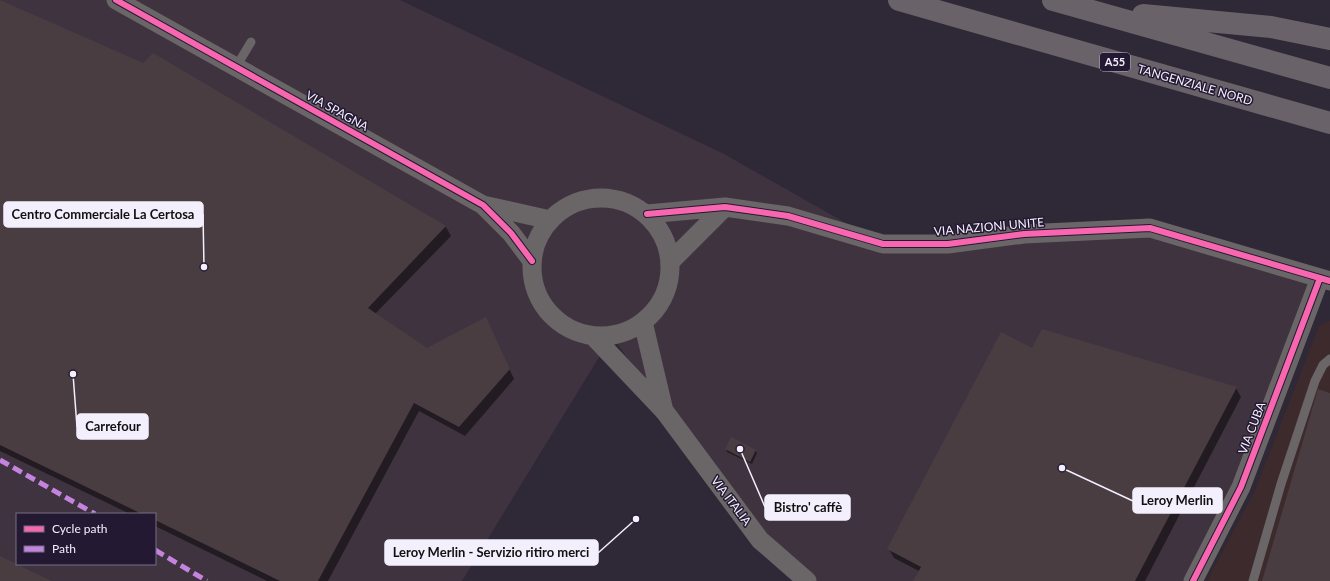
<svg xmlns="http://www.w3.org/2000/svg" width="1330" height="581" font-family="Lato,sans-serif">
  <style>
    .commercial { fill: #403340; fill-rule: evenodd }
    .industrial { fill: #3c2a2c }
    .shadow { fill: #0007 }
    .building { fill: #4a3d42 }
    .lines { fill: none; stroke-linecap: round; stroke-linejoin: round }
    .lane { stroke: #6a6567; stroke-width: 9 }
    .street { stroke: #6a6567; stroke-width: 19 }
    .highway { stroke: #6a6269; stroke-width: 22 }
    .quiet { stroke: #c483df; stroke-width: 5; stroke-dasharray: 10 5; stroke-linecap: butt }
    .cycleway-casing { stroke: #241932; stroke-width: 8 }
    .cycleway { stroke: #f766af; stroke-width: 6 }
    .labels { text-anchor: middle; stroke-width: 3; stroke-linejoin: round; paint-order: stroke }
    .shield { fill: #241932; stroke: #b6afc0; stroke-width: 1 }
    .shield-label { font-size: 11px; font-weight: bold; fill: #f4effd }
    .street-label { font-size: 12px; fill: #f4effd; stroke: #241932 }
    .leader { fill: none; stroke: #f4effd; stroke-width: 1.5 }
    .callout-dot { fill: #f4effd; stroke: #241932; stroke-width: 1.5 }
    .callout { fill: #f4effd; stroke: #f4effd; stroke-width: 1.5 }
    .callout-label { font-size: 13px; text-anchor: middle; font-weight: bold; fill: #111 }
  </style>
  <rect width="100%" height="100%" fill="#2f2836"/>
  <path class="commercial" d="M0 0H400L724 154 883 244 1150 228 1320 278 1193 581H807L665 412 612 336 462 581H0ZM17 514H155V564H17Z"/>
  <path class="industrial" d="M1330 320V581H1207L1255 490 1319 326Z"/>
  <path class="shadow" d="M0 1 143 64 153 54 446 227 451 236 375 314 427 349 490 327 514 379 465 436 419 411 328 581H267L155 526V514H130L0 451Z
    M1033 349 1236 388 1241 397 1145 581H914L919 571 894 558 889 549Z
    M726 449 756 451 757 453 752 464 727 452Z"/>
  <path class="building" d="M0 0 143 63 153 53 446 226 368 308 427 348 486 317 510 369 459 427 414 403 318 581H280L155 520V514H142L0 445Z
    M1042 329 1237 387 1135 581H913L921 567 887 549 1001 332 1032 348Z
    M1318 389 1330 393V581H1262Z
    M731 437 756 450 750 462 725 449Z
    M0 556 51 581H0Z"/>
  <g class="lines">
    <path class="lane" d="M236 67 251 42
      M1253 581 1281 484 1315 381 1323 365 1330 359"/>
    <path class="street" d="M116 0 483 205 511 233 532 261
      M532 267a69 69 0 1 1 138 0a69 69 0 1 1-138 0Z
      M483 205 550 220
      M647 214 725 207 788 216 883 244H948L1024 234 1150 228 1330 281
      M670 262 725 207
      M643 322 664 411
      M594 337 665 412 760 540 807 581
      M1193 581 1241 487 1320 278"/>
    <path class="highway" d="M899 0 1330 123
      M1053 0 1330 78
      M1143 15 1271 27 1330 39"/>
    <path class="quiet" d="M0 460 95 514
      M155 550 207 581"/>
    <g class="cycleway-casing">
      <path id="cycleway" d="M116 0 483 205 511 233 532 261
        M647 214 725 207 788 216 883 244H948L1024 234 1150 228 1330 281
        M1193 581 1241 487 1320 278"/>
    </g>
    <use href="#cycleway" class="cycleway"/>
  </g>
  <g class="labels">
    <rect class="shield" x="1100" y="53" width="30" height="18" rx="3"/>
    <g class="shield-label">
      <text x="1115" y="66">A55</text>
    </g>
    <g class="street-label">
      <text transform="translate(1195 85) rotate(16)" y="4">TANGENZIALE NORD</text>
      <text transform="translate(337 111) rotate(29)" y="4">VIA SPAGNA</text>
      <text transform="translate(989 227) rotate(-5)" y="4">VIA NAZIONI UNITE</text>
      <text transform="translate(1252 428) rotate(-69)" y="4">VIA CUBA</text>
      <text transform="translate(731 501) rotate(53)" y="4">VIA ITALIA</text>
    </g>
  </g>
  <path class="leader" d="M204 267L203 214M73 374L77 427M1062 468L1133 501M740 449L765 507M636 519L598 553"/>
  <g class="callout-dot">
    <circle cx="204" cy="267" r="4"/>
    <circle cx="73" cy="374" r="4"/>
    <circle cx="1062" cy="468" r="4"/>
    <circle cx="740" cy="449" r="4"/>
    <circle cx="636" cy="519" r="4"/>
  </g>
  <g class="callout">
    <rect x="4" y="202" width="199" height="25" rx="4"/>
    <rect x="77" y="414" width="71" height="25" rx="4"/>
    <rect x="1133" y="488" width="89" height="25" rx="4"/>
    <rect x="765" y="495" width="85" height="25" rx="4"/>
    <rect x="385" y="540" width="213" height="25" rx="4"/>
  </g>
  <g class="callout-label">
    <text x="103" y="219">Centro Commerciale La Certosa</text>
    <text x="113" y="431">Carrefour</text>
    <text x="1177" y="505">Leroy Merlin</text>
    <text x="808" y="512">Bistro' caffè</text>
    <text x="491" y="557">Leroy Merlin - Servizio ritiro merci</text>
  </g>
  <rect x="16" y="513" width="140" height="52" fill="#241932" stroke="#776f83"/>
  <rect x="24" y="526" width="20" height="6" fill="#f766af" stroke="#776f83"/>
  <text x="52" y="533" font-size="12" fill="#f4effd">Cycle path</text>
  <rect x="24" y="546" width="20" height="6" fill="#c483df" stroke="#776f83"/>
  <text x="52" y="553" font-size="12" fill="#f4effd">Path</text>
</svg>
